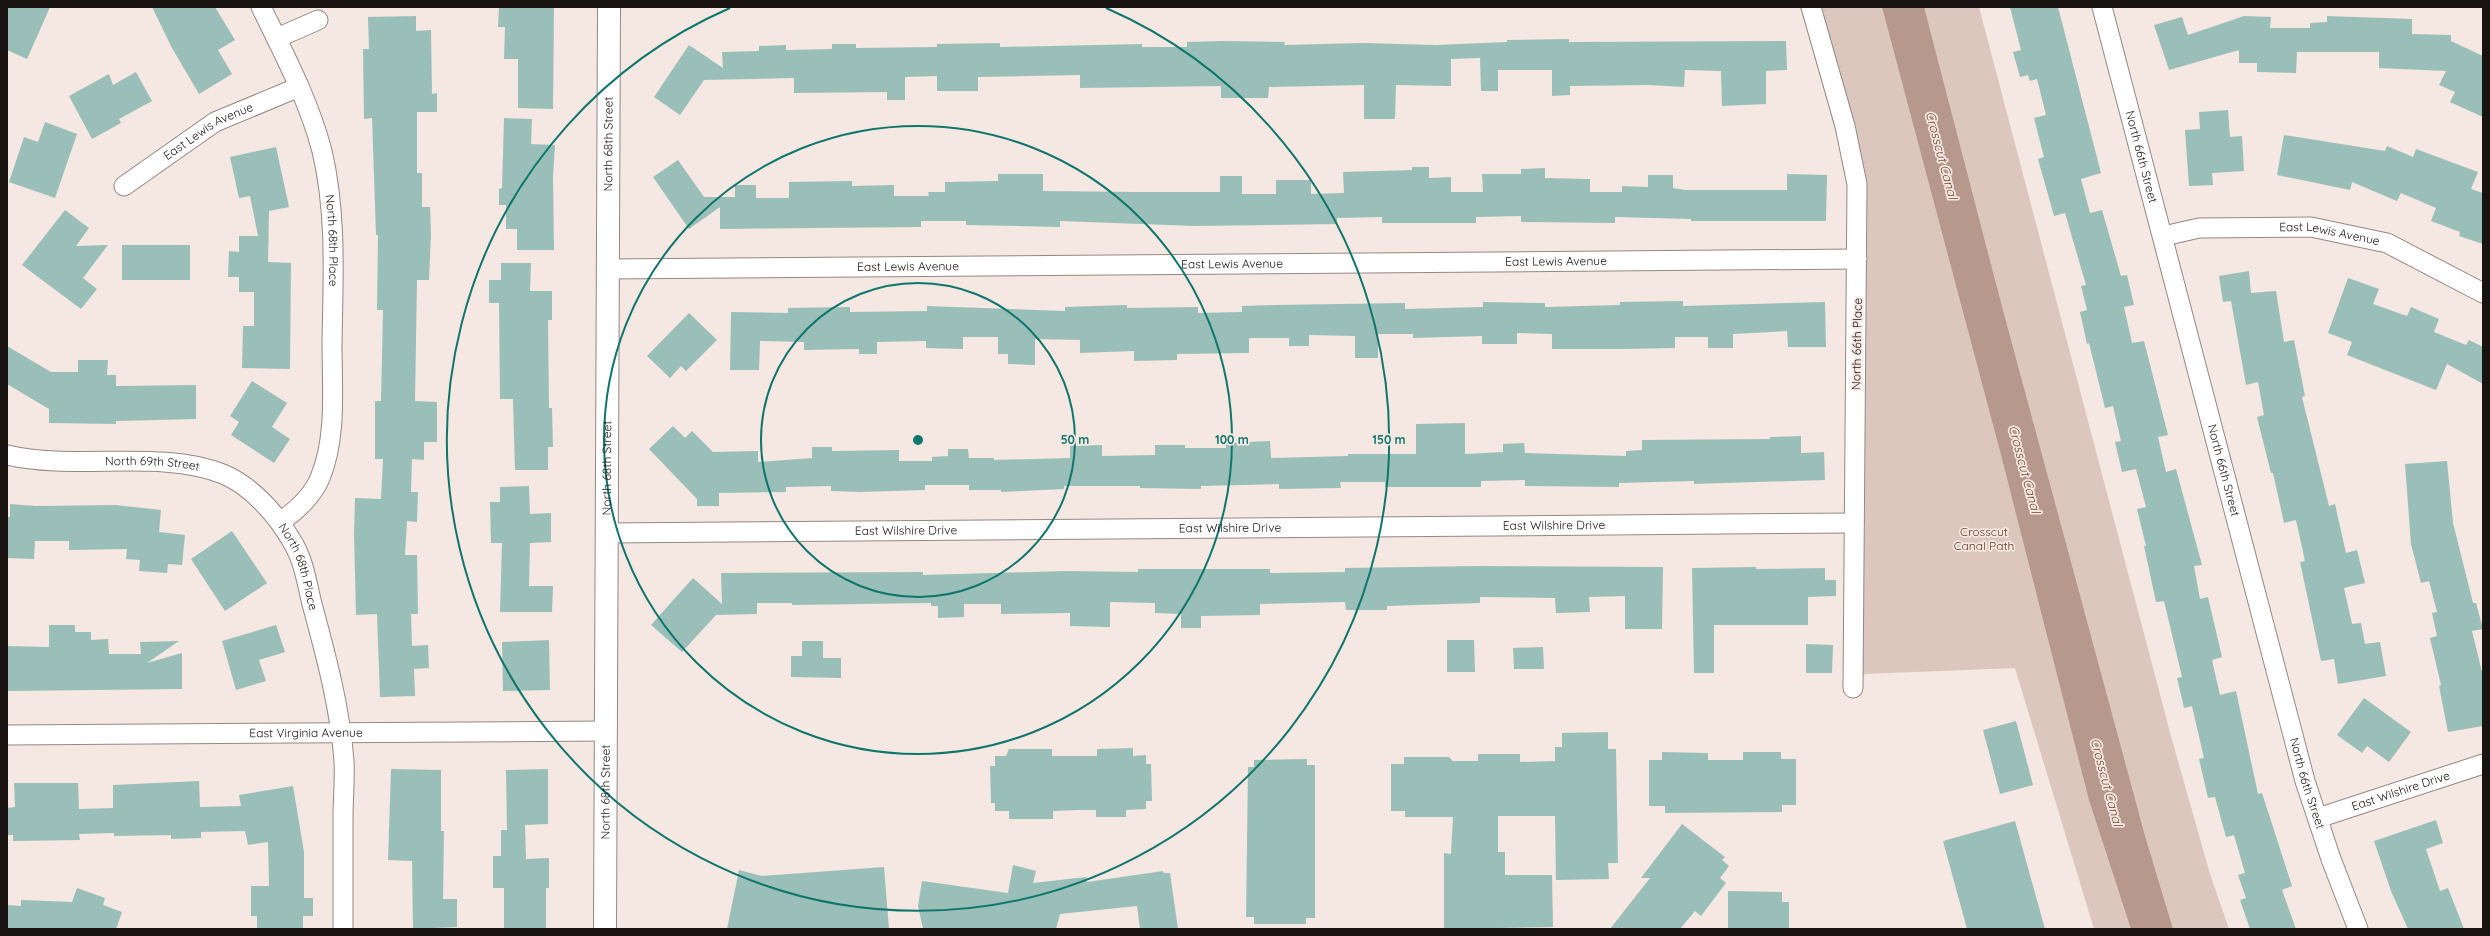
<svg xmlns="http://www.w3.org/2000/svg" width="2490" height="936" font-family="Quicksand,sans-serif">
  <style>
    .green { fill: #dcc7bf }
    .water { fill: #b7988c }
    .building { fill: #9abfb8 }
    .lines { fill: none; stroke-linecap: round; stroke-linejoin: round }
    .street-casing { stroke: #958883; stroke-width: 21 }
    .secondary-casing { stroke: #958883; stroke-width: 24 }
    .street { stroke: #fff; stroke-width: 19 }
    .secondary { stroke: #fff; stroke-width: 22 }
    .ring { fill: none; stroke: #0f766e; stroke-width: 2 }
    .labels { text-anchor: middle; stroke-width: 3.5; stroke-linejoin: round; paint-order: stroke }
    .street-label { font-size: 12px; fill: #181311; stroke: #f5e7e1 }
    .park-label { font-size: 12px; fill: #653825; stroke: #f5e7e1 }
    .water-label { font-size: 13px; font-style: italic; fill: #754633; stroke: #f5e7e1 }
    .centre { fill: #0f766e; stroke: #f5e7e1; stroke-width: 2 }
    .ring-label { font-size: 12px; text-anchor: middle; font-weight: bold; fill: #0f766e; stroke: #f5e7e1; stroke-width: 3.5; stroke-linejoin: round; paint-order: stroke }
  </style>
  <rect width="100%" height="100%" fill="#f5e7e1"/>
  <path class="green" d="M1811 7H1979L2172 740 2210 874 2229 929H2094L2015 668 1865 674 1853 688 1857 184Z"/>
  <path class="water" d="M1882 7H1924L2001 303 2145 836 2173 929H2131L2089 800 2000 451Z"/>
  <path class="building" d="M7 7H50L27 59 7 50Z
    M152 7H215L235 40 218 50 232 74 199 94 172 48Z
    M499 7H554L553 109 518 108V59H504L505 27H498Z
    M2010 7H2058L2101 173 2081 179 2090 213 2102 210 2121 276 2127 275 2134 305 2124 307 2132 343 2144 341 2168 435 2158 437 2166 472 2176 469 2202 565 2194 566 2200 599 2208 597 2222 657 2212 660 2220 695 2236 691 2258 794 2262 793 2292 886 2282 890 2296 929H2250L2240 900 2246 898 2238 875 2245 873 2234 835 2226 837 2215 797 2208 798 2199 759 2204 758 2192 706 2184 708 2177 678 2182 677 2164 601 2156 602 2144 546H2146L2137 509 2146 507 2136 469 2122 472 2115 442 2121 441 2113 406 2105 408 2089 343 2087 344 2080 312 2087 310 2081 286 2086 285 2065 213 2054 216 2038 159 2044 157 2034 118 2046 115 2037 79 2030 81 2028 75 2020 77 2013 52 2021 50Z
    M416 16V31L431 30 432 94 437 93V112H417V173H422V207H430L431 234 429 280H417L415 401 437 402V442H424V460L412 459 411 492H418L417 522 407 521 405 555H417L418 614H411L412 646 428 645 429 668 414 669 415 696 380 697 377 614 356 615 354 535 355 498 381 499 383 459H375V401H381L383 310H377L378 235H376L372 118 364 119 363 49H369L368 17Z
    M2244 16 2271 17 2270 28H2310V23L2327 22V16L2412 19V34L2451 35V41L2483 56V117L2450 102 2455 92 2439 85 2446 71 2379 68V52H2297L2296 73 2257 72V63H2239V50L2169 70 2154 25 2182 17 2188 35Z
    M1569 39V42L1786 41 1787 70 1766 71V104L1722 106 1721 71 1685 70 1684 87 1649 85 1570 86V95L1552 96V70H1498V91H1481L1480 58 1451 59V86L1396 85 1395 119H1364V85L1269 87 1268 98H1221V86L1080 88V75L978 77V91H937V76L905 77V100H887V92L794 93V78L704 80 680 115 654 97 689 45 723 68 722 52 759 51V46L786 45V50L832 49V44H856V48L937 47V44L1000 43V47L1142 44V47H1187V42L1222 41 1285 42 1284 45 1363 43 1436 45 1507 42V40Z
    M136 72 152 101 119 119 121 123 92 139 69 96 109 74 113 85Z
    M2228 110 2230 137 2242 136 2244 171 2212 173 2213 185 2189 186 2185 130 2200 129 2199 112Z
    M504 118 532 119 531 144 555 145 553 176 554 250H517V229H506V205H499V189L502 188Z
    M45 122 77 134 55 198 9 182 24 137 38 142Z
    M2284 135 2385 151 2387 146 2413 157 2416 149 2478 172 2471 189 2483 193V244L2459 236 2460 232 2431 221 2436 208 2401 193 2397 201 2352 182 2350 190 2277 175Z
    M276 147 289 207 269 211 268 262 291 263 290 369 242 368 243 326H254V292H239V277H228L229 251 239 252V236H258L250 196 239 198 230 157Z
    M678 160 704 197H735V185H756V198H789V182L852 181V186L894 185V196H929L928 192H945V182L998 181V174H1043V191L1137 192H1220V176H1242V194H1276V180H1311V194L1344 193 1343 172 1412 170V167H1429V178L1451 177V192H1483L1482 174H1521V169L1545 168V178L1590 179V192H1622V186L1648 187V175H1673V188L1685 190H1787V174L1827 175 1826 221H1691V219L1615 217V223L1521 222V216L1476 217V223H1382V217L1337 218V224L1195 226 1060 221V227L966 225V221H921V227L720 229V207L689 229 653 177Z
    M65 210 89 228 76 246 108 245 83 278 97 289 81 309 22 265Z
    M122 245H190V280H122Z
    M501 263H531L530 291H552V320H548L549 408H552L553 447H548V470H515L513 399H500L499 303H489V280H501Z
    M2249 271 2251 293 2276 291 2284 342 2294 340 2305 396 2302 397 2329 506 2335 504 2346 553 2357 550 2365 583 2344 588 2352 624 2361 623 2365 644 2380 642 2386 676 2338 684 2334 659 2321 661 2300 562 2305 561 2296 520 2284 523 2273 473H2271L2257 417 2264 415 2258 382 2246 385 2231 301 2223 302 2219 276Z
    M2348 278 2379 289 2373 304 2407 316 2411 307 2439 319 2434 332 2466 345 2469 340 2483 347V384L2447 364 2436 390 2347 355 2352 342 2328 333Z
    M1683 301V306L1825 302 1826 347H1788L1787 331 1733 334V348H1708V337H1675V348L1621 349H1552V334L1517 333V344H1482V336L1413 338V334H1378V358H1355V336L1309 335V346H1289V338H1249V353L1177 354V360L1134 361V351L1080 353V340L1035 339V365L1008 364V354H998V337H963V349L926 348V341L877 342V354H859V349L804 350V342L760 341 759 370H730L731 312 788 313V308L850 307V312L927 311V306L1065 311V307L1127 305V308L1198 307V313L1242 312V306L1274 305 1405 303V309L1483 307V302L1545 303V307L1620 305V302Z
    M689 313 717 340 686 371 681 366 670 378 647 356Z
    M7 346 51 372H78V360H108L107 375H116V386L196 385V419L116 421V424L49 423V409L7 384Z
    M252 381 287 403 272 427 290 439 274 463 231 435 239 422 230 416Z
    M1465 423V454L1503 452V444L1524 443 1525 453 1626 456V451L1642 450V440L1770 439V437L1801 436V453L1824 452 1825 480 1694 484V481L1619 483V487L1525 486V480L1481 481V487H1385V482H1340L1341 488 1279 489V484L1201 486V489L1140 488V486H1064V489L1001 492V490H969V485H925V490L861 492 831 491V486L786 487V492L719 493V506H697V499L649 449 673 426 685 438 692 431 713 452 758 451V462L812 458V447H832V451L899 450V461H932V457L948 456V449H968L969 458H994V460L1070 458V446L1102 445V456L1155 455V445H1185V448H1226V443L1270 441 1271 458 1348 456V454H1416V424Z
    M2447 461 2453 523 2473 603H2476L2483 629 2472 631 2483 676V726L2448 732 2439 686 2441 685 2430 638 2437 636 2432 613 2437 612 2429 581 2421 583 2411 544 2405 464Z
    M529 486 530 514 551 513V542L530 543 529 586H553L552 612H500L502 543H491L490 502H500V487Z
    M10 504 36 506 115 505 161 510 159 532 185 535 182 565 168 564 167 573 139 571 140 560 126 559 127 549 69 550V541H35L34 559 7 558V517H10Z
    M232 531 267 583 225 611 191 559Z
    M1479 566 1663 567 1662 629H1625V596L1589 597 1590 612 1556 613 1555 598 1480 597V603L1387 606V610H1346L1345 602 1260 604V615L1201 616V628H1181V614L1155 613V603L1110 602V627L1070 626V613L1001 614V604H964V617L938 618V606H931V603L792 605V603H757V614L716 615 682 652 651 625 693 578 722 604 721 573 923 572V575L1066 571 1138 572V569H1270V573L1345 572V568Z
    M1756 567V569L1825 568V580H1836V596L1808 597V625H1714V673H1694L1692 568Z
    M49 625H75V632H91V640L108 639 109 654H141L140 642 179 641 147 663 182 653V689L7 691V646L49 647Z
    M276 625 285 652 259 660 266 681 236 690 222 641Z
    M549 640 550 690 503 691 502 642Z
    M1447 640H1474L1475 672H1447Z
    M802 641H823V658H841V678L791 677V656H802Z
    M1806 644 1833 645 1832 673H1806Z
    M1543 647 1544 669H1514L1513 648Z
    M2364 698 2411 732 2389 762 2367 746 2362 753 2337 735Z
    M2016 721 2033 785 2000 794 1983 730Z
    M1608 732V749H1616L1618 863H1608L1609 879 1556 880 1555 816H1498V852H1505V875H1552L1553 927 1444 929V853L1451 854 1453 817H1405V811H1391V764H1404V757H1449L1453 761H1478V754H1520V762L1555 761V747H1562V733Z
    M1133 748V756L1146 755V764H1151L1152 801H1146V809L1126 810V817H1096V810H1078L1053 811V819H1009V811H995V803H991L990 766H995V756H1006L1009 749H1052V756H1097V749Z
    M1662 752 1708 753V760H1743V752H1781V759H1796V805H1782V812L1665 813V806H1649V760H1662Z
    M1307 759V765H1315V918H1306V924H1254V917H1246L1248 767H1254V760Z
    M391 769 441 770V831H444L443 899H457V927L413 929 412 861 388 860Z
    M548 769V824L525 825 526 859 549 858V888H546V929H504V888H493V856H501V830H507L506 770Z
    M199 781 200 807 241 806 239 795 293 786 304 852V898H313V916H303V929H257V916H251V886H269L268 842 248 845 245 831 201 832V838L171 839V835L114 836V833L79 834 80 840 13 841V835H7V808L15 807 14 783H78L79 809 113 808V785Z
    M2436 820 2443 843 2426 849 2440 891 2448 888 2464 929H2408L2391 891 2374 841Z
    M2015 821 2045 929H1967L1943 841Z
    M1682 824 1725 857 1722 860 1729 866 1720 878 1726 883 1701 916 1695 911 1680 929H1610L1650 878H1641Z
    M1013 865 1036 871 1033 883 1086 877 1087 882 1163 871 1164 873H1170L1178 929H1140L1137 906 1060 914 1056 929H923L918 906 922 881 1008 893Z
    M884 867 889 929H727L739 870 762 876Z
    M77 888 105 898 103 905 122 912 116 929H7V905L21 906V900L72 902Z
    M1728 891 1782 892V902H1789V929H1728Z"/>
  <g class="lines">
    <g class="street-casing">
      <g id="street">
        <path id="s1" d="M261 7C284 54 309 101 322 151 337 214 333 280 332 344 332 388 337 437 320 478 312 497 296 511 280 522"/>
        <path d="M1811 7 1845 126 1857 184 1853 688"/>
        <path id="s2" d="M2102 7 2305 781 2331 859 2358 929"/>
        <path d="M277 38 318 20"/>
        <path id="s3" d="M124 186 215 122 299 87"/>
        <path id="s4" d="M2164 236 2199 228 2311 227 2387 243 2483 293"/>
        <path id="s5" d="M607 269 1857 259"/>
        <path id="s6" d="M7 455C76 471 160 449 223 474 252 486 278 516 293 543 304 561 307 584 312 604 326 656 340 707 344 761 345 780 343 799 343 818 343 855 343 892 343 929"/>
        <path id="s7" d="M606 533 1854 523"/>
        <path id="s8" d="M7 735 605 731"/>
        <path id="s9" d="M2318 818 2483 764"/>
      </g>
    </g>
    <g class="secondary-casing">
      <g id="secondary">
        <path id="s10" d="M605 929 609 7"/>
      </g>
    </g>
    <use href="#street" class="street"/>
    <use href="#secondary" class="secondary"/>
  </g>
  <g class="ring">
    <circle cx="918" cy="440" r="157"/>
    <circle cx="918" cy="440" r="314"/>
    <path d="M1106 8A471 471 0 1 1 730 8"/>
  </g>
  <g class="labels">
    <g class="street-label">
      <text dy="4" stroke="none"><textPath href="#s3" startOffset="101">East Lewis Avenue</textPath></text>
      <text dy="4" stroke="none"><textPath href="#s10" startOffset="785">North 68th Street</textPath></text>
      <text dy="4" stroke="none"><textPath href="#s2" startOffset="155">North 66th Street</textPath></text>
      <text dy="4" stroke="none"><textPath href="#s4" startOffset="167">East Lewis Avenue</textPath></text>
      <text dy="4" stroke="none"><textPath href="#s1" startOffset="247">North 68th Place</textPath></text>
      <text dy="4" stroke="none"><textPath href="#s5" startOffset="949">East Lewis Avenue</textPath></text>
      <text dy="4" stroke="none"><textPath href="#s5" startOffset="625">East Lewis Avenue</textPath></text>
      <text dy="4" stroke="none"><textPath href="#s5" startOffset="301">East Lewis Avenue</textPath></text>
      <text transform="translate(1857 344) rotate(-89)" y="4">North 66th Place</text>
      <text dy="4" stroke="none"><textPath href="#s6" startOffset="146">North 69th Street</textPath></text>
      <text dy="4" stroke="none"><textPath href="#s10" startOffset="461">North 68th Street</textPath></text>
      <text dy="4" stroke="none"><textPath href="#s2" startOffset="479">North 66th Street</textPath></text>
      <text dy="4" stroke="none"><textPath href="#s7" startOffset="948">East Wilshire Drive</textPath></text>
      <text dy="4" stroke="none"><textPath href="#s7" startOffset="624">East Wilshire Drive</textPath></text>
      <text dy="4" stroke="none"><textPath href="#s7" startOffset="300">East Wilshire Drive</textPath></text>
      <text dy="4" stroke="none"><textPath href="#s6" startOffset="342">North 68th Place</textPath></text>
      <text dy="4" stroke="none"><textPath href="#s8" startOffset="299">East Virginia Avenue</textPath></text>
      <text dy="4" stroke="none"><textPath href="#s2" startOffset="803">North 66th Street</textPath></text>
      <text dy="4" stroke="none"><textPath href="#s9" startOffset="87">East Wilshire Drive</textPath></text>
      <text dy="4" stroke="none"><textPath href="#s10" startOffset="137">North 68th Street</textPath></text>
    </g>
    <g class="park-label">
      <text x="1984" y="536">Crosscut<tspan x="1984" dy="14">Canal Path</tspan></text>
    </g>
    <g class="water-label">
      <text transform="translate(1942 155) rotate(75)" y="5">Crosscut Canal</text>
      <text transform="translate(2025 469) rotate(75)" y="5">Crosscut Canal</text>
      <text transform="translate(2107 782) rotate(75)" y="5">Crosscut Canal</text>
    </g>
  </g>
  <circle cx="918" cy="440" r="6" class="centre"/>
  <g class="ring-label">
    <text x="1075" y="444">50 m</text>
    <text x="1232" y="444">100 m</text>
    <text x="1389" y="444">150 m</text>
  </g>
  <rect width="2490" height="936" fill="none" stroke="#181311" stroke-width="16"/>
</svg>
